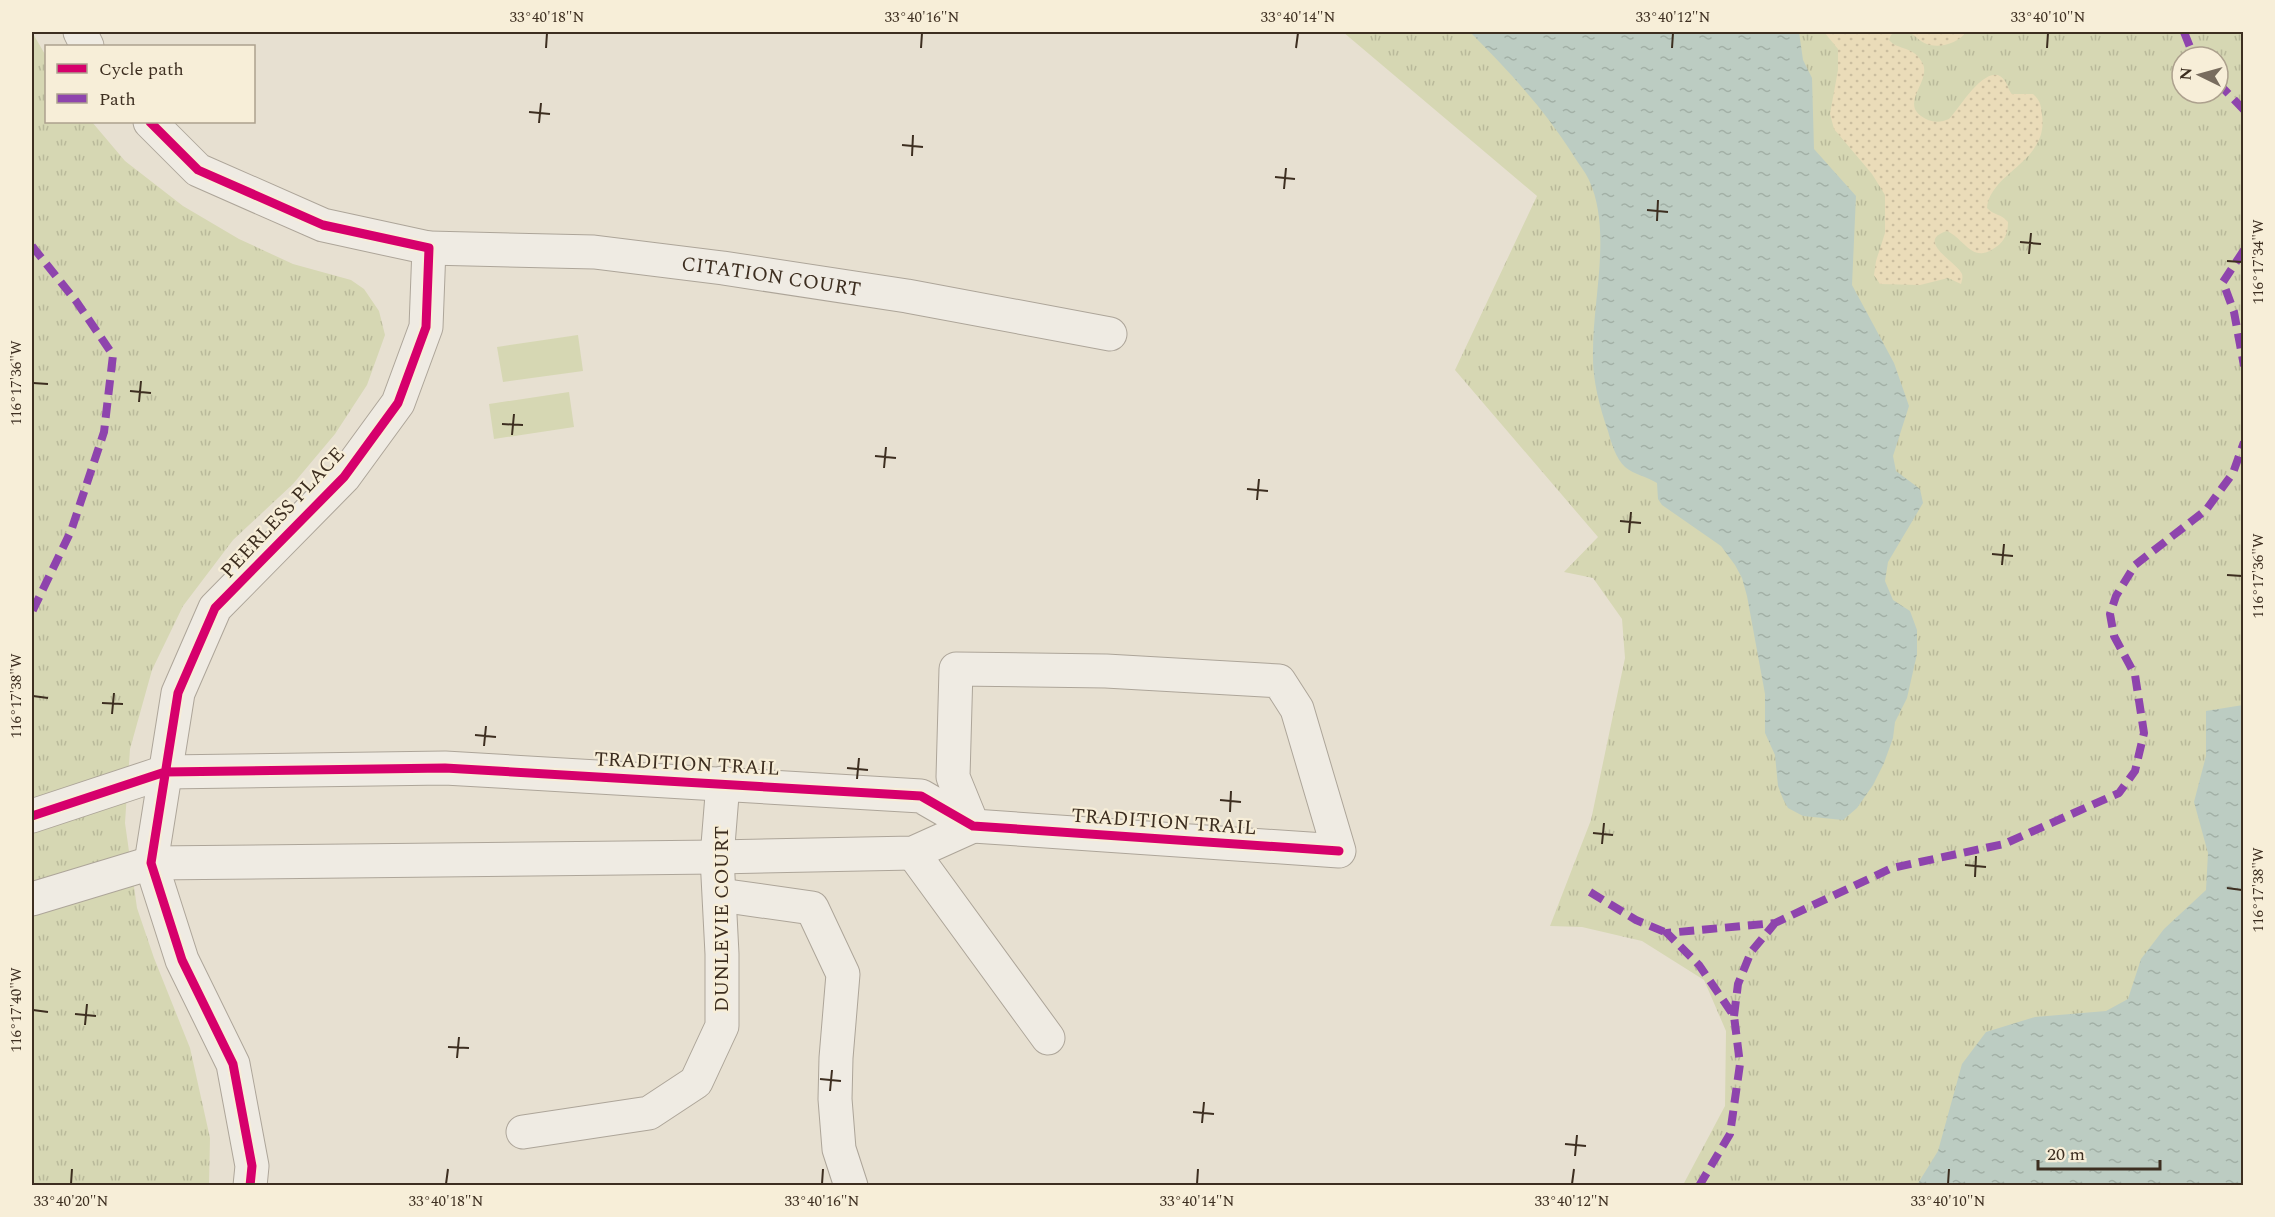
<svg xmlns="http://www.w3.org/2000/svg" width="2275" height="1217" font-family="Spectral,serif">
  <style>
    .grass { fill: url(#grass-tufts); fill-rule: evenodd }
    .sand { fill: url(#sand-dots) }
    .pitch { fill: #d6d7b3 }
    .water { fill: url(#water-ripples) }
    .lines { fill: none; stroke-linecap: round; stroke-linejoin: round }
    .minor-casing { stroke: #ada599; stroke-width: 35 }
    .minor { stroke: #efebe3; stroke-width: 33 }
    .quiet { stroke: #8e44ad; stroke-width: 8; stroke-dasharray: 15 8; stroke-linecap: butt }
    .cycleway-casing { stroke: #f7eed8; stroke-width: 13 }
    .cycleway { stroke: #d6006c; stroke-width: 9 }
    .ticks { fill: none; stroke: #3d2e20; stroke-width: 2 }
    .labels { text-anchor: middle; stroke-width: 4.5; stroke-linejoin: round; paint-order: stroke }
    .street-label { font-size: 20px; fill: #3d2e20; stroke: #f7eed8 }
    .neatline { fill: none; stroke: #3d2e20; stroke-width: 2 }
    .ticks-label { font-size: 15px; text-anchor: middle; fill: #3d2e20 }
  </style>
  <defs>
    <pattern id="grass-tufts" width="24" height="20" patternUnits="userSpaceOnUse" patternTransform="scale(1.5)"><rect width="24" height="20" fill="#d6d7b3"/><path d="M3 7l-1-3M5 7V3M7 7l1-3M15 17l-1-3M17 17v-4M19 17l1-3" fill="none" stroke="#b9b99a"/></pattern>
    <pattern id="sand-dots" width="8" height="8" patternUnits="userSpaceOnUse" patternTransform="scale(1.5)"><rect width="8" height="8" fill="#eadcb9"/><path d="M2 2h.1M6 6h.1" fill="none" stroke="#cabd9f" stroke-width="1.8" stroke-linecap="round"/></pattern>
    <pattern id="water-ripples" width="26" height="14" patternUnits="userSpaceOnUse" patternTransform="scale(1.5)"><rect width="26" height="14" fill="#bcccc2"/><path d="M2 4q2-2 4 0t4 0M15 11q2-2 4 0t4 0" fill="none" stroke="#a2b0a6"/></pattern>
  </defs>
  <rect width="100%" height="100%" fill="#e7e0d1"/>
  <path class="grass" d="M32 32 46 56V122H92L125 161 183 206 239 239 293 264 351 280 364 289 379 311 385 335 367 385 335 434 293 484 233 540 183 606 152 670 130 749 125 823 137 908 154 958 190 1048 210 1138 209 1185H32Z
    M1343 32H2243V1185H1683L1725 1106 1726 1031 1704 980 1642 941 1582 927 1550 926 1591 820 1625 658 1622 619 1593 578 1564 572 1598 537 1455 370 1537 196ZM2182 57H2218V93H2182Z"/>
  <path class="sand" d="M1824 32H1895L1891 35 1889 40C1898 51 1914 45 1923 64 1931 82 1897 105 1926 119 1934 123 1942 122 1949 119 1959 109 1989 57 2005 81 2008 85 2008 90 2012 94H2033C2040 100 2041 105 2042 115 2049 162 1990 172 1987 208 1994 216 2001 213 2008 222 2008 233 2005 241 1996 247 1972 265 1965 239 1947 231 1914 241 1957 262 1962 274 1963 278 1962 280 1961 284L1948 278 1920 285 1880 284 1874 275 1876 261 1885 233V195L1872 174 1834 129 1830 114 1838 70V49Z
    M1909 32H1966C1959 42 1943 48 1930 45 1922 44 1916 36 1909 32Z"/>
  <path class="pitch" d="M578 335 583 371 503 382 497 347Z
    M569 392 574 427 494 439 489 404Z"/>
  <path class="water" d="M1470 32H1799L1803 60 1812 78 1814 149 1856 196 1852 285 1894 363 1909 406 1893 456 1896 471 1920 489 1923 503 1888 562 1885 581 1893 600 1910 611 1917 630V654L1907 698 1895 722 1893 738 1884 763 1873 785 1857 808 1843 820 1803 816 1788 808 1783 799 1778 786 1775 755 1765 733V694L1747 596 1742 578 1735 565 1721 546 1662 505 1658 499 1657 483C1646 476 1635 475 1625 467 1616 459 1611 442 1608 431 1599 405 1592 378 1593 351 1593 297 1612 230 1589 180 1585 171 1577 162 1572 153 1544 109 1507 69 1470 32Z
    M2243 705V1185H1917L1938 1151 1962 1064 1986 1032 2035 1017 2106 1011 2128 999 2141 959 2164 929 2206 890 2208 853 2194 802 2206 756V711Z"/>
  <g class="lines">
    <g class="minor-casing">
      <g id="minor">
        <path d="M80 32 87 46"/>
        <path d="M150 122 198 170 323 225 429 248 426 327 398 403 344 477 215 608 178 693 151 863 182 960 233 1064 252 1166 250 1186"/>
        <path id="s1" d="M429 248 594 252 723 268 907 296 1110 334"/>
        <path d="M32 816 165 772 445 768 921 796 973 826 1339 851 1297 709 1279 681 1106 671 956 669 953 777 973 826"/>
        <path d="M913 853 1048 1038"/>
        <path d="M720 895 812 908 843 974 836 1058 835 1099 839 1149 851 1186"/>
        <path d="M32 899 151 863 717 857 913 853 973 826"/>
        <path d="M523 1132 649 1113 696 1082 722 1026V954L717 857 723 783"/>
      </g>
    </g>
    <use href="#minor" class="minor"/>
    <path class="quiet" d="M2184 32 2194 57
      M2218 83 2244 110
      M32 246 76 301 113 355 104 432 71 531 32 612
      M2244 250 2223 282 2234 312 2244 366
      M1590 892 1636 920 1667 933
      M1734 1016 1738 984 1751 952 1775 923
      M1699 1186 1730 1134 1740 1064 1734 1016 1699 965 1667 933 1775 923 1892 868 2004 844 2119 793 2135 771 2144 733 2135 675 2114 636 2110 614 2116 596 2135 565 2206 510 2233 473 2244 442"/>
    <g class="cycleway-casing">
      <path id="cycleway" d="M150 122 198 170 323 225 429 248 426 327 398 403 344 477 215 608 178 693 151 863 182 960 233 1064 252 1166 250 1186
        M32 816 165 772 445 768 921 796 973 826 1339 851"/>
    </g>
    <use href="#cycleway" class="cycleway"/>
  </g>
  <path class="ticks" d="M546 48 547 33M921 48 922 33M1296 48 1298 33M1672 48 1673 33M2047 48 2048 33M529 112 550 114M539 123 541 103M902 145 923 147M912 156 913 135M1275 177 1295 179M1284 189 1286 168M1647 210 1668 212M1657 221 1658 200M2020 242 2041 244M2029 254 2031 233M2227 261 2242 262M33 383 48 384M130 391 151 393M139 402 141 381M502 424 523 425M512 435 514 414M875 456 896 458M884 468 886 447M1247 489 1268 491M1257 500 1259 479M1620 521 1641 523M1629 533 1631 512M1992 554 2013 556M2002 565 2004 544M2227 575 2242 576M33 696 48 698M102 703 123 704M112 714 114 693M475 735 496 737M484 746 486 726M847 768 868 770M857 779 859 758M1220 800 1241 802M1230 812 1231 791M1593 833 1613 835M1602 844 1604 823M1965 865 1986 867M1975 877 1976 856M2227 888 2242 890M33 1010 48 1012M75 1014 96 1016M85 1025 87 1004M448 1047 469 1048M457 1058 459 1037M820 1079 841 1081M830 1091 832 1070M1193 1112 1214 1114M1202 1123 1204 1102M1565 1144 1586 1146M1575 1156 1577 1135M71 1184 72 1169M446 1184 448 1169M822 1184 823 1169M1197 1184 1198 1169M1572 1184 1574 1169M1948 1184 1949 1169"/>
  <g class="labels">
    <g class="street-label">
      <text dy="7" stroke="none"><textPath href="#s1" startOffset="344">CITATION COURT</textPath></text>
      <text transform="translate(282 512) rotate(-47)" y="7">PEERLESS PLACE</text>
      <text transform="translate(687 763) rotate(3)" y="7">TRADITION TRAIL</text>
      <text transform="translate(1164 821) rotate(4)" y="7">TRADITION TRAIL</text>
      <text transform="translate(721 919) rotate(-90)" y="7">DUNLEVIE COURT</text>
    </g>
  </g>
  <rect width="2275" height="1217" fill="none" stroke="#f7eed8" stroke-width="66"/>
  <rect x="45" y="45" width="210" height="78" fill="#f7eed8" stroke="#ada18e" stroke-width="1.5"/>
  <rect x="57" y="64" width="30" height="9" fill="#d6006c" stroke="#ada18e" stroke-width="1.5"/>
  <text x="99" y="75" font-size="18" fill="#3d2e20">Cycle path</text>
  <rect x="57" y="94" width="30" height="9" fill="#8e44ad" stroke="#ada18e" stroke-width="1.5"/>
  <text x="99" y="105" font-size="18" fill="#3d2e20">Path</text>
  <g transform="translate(2200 75) rotate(275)"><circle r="28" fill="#f7eed8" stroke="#ada18e" stroke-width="1.5"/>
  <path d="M0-4.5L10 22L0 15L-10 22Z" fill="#786c5e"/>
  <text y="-9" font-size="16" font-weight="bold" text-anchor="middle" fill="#3d2e20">N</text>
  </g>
  <path d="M2038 1160v9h122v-9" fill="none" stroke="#3d2e20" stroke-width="3"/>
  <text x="2047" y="1160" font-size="18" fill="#3d2e20" stroke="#f7eed8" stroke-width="4.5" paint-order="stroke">20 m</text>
  <rect x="33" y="33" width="2209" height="1151" class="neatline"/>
  <g class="ticks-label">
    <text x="547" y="22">33°40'18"N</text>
    <text x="922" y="22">33°40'16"N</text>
    <text x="1298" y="22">33°40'14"N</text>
    <text x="1673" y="22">33°40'12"N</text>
    <text x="2048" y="22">33°40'10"N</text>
    <text transform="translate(2258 262) rotate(-90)" y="5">116°17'34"W</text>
    <text transform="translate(16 383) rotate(-90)" y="5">116°17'36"W</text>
    <text transform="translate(2258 576) rotate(-90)" y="5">116°17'36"W</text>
    <text transform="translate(16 696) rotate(-90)" y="5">116°17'38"W</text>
    <text transform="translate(2258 890) rotate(-90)" y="5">116°17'38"W</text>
    <text transform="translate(16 1010) rotate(-90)" y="5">116°17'40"W</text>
    <text x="71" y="1206">33°40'20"N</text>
    <text x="446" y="1206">33°40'18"N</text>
    <text x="822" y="1206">33°40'16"N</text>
    <text x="1197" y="1206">33°40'14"N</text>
    <text x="1572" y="1206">33°40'12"N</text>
    <text x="1948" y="1206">33°40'10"N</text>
  </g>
</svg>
